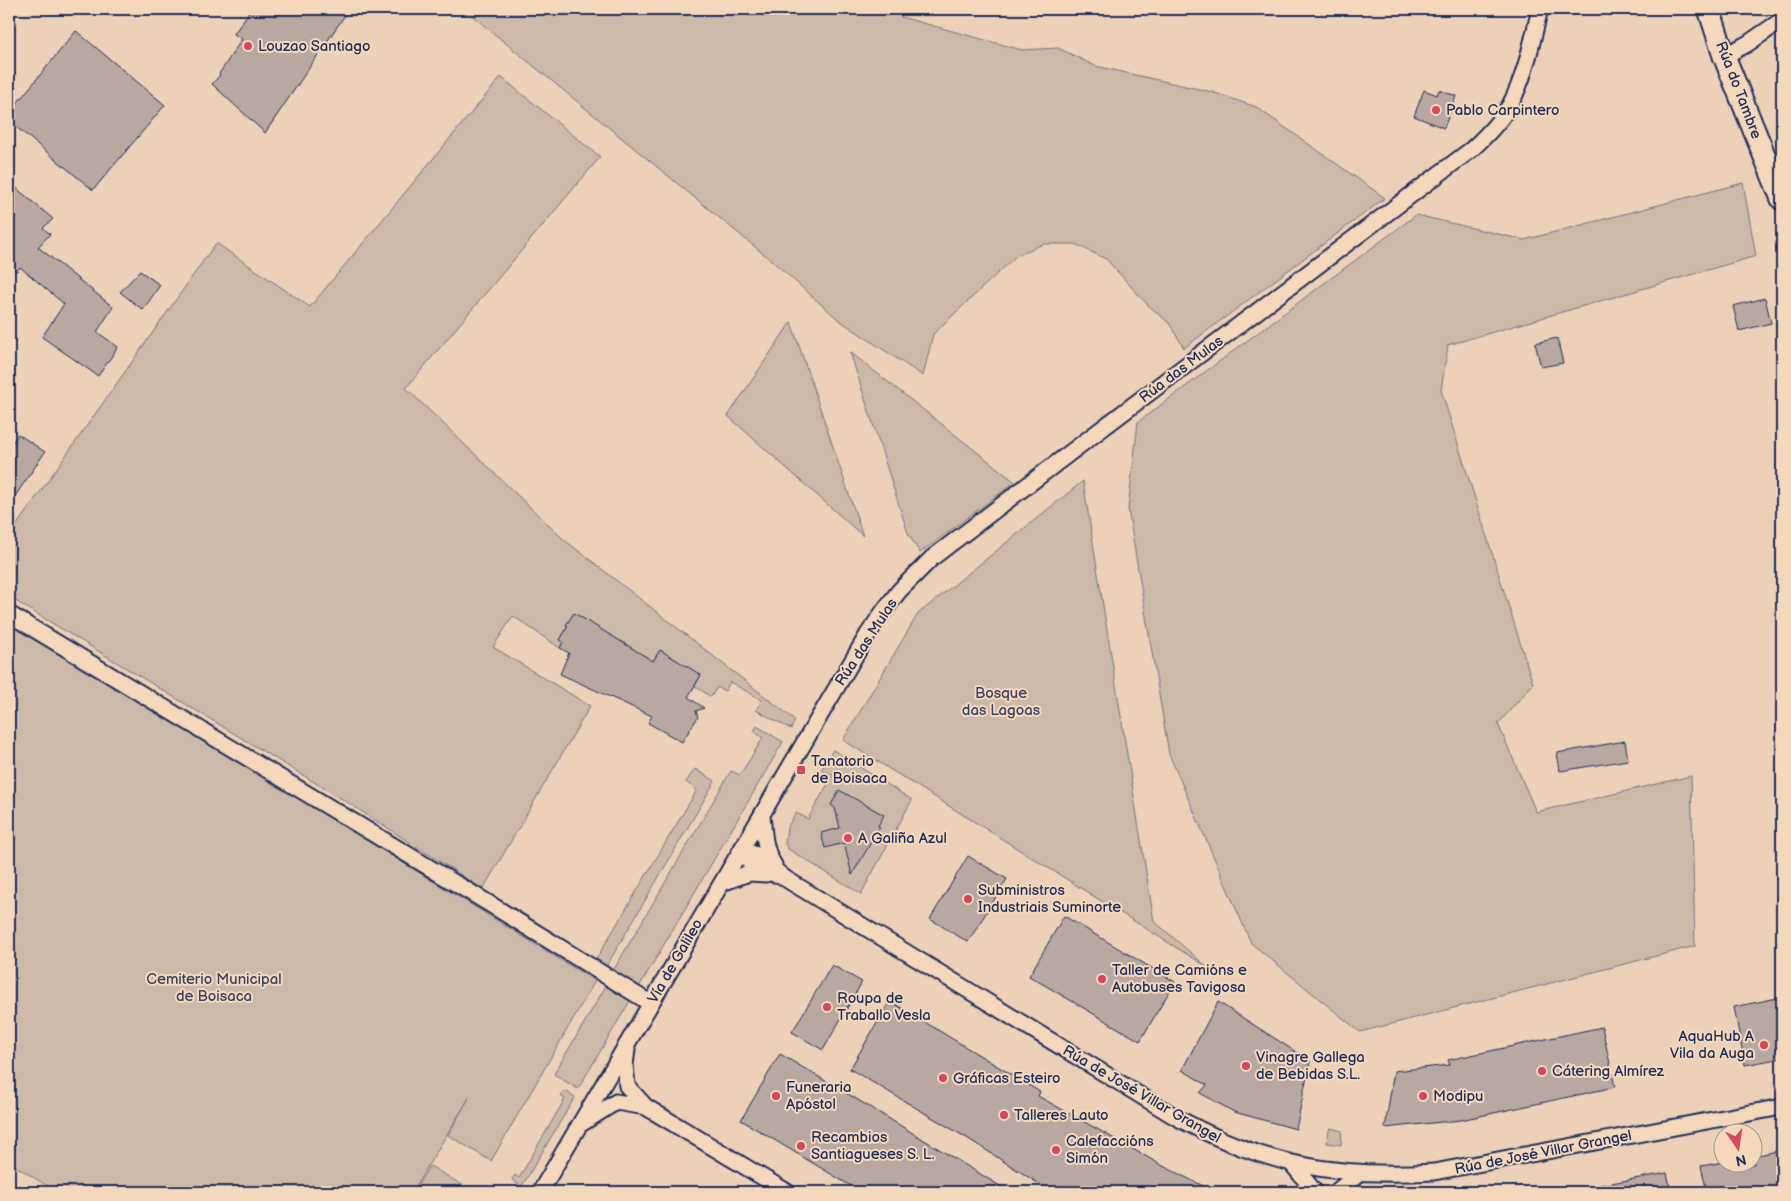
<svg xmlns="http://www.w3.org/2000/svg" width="1791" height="1201" font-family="'Balsamiq Sans',sans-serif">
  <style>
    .green { fill: #cdb9aa; stroke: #747484 }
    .building { fill: #b8a8a1; stroke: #1b2f5e }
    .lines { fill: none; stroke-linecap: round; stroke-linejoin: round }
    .street-casing { stroke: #1b2f5e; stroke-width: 19 }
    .secondary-casing { stroke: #1b2f5e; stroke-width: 25 }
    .street { stroke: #f5d7bb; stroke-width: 15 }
    .secondary { stroke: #f5d7bb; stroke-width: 21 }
    .poi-dot { fill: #d1495b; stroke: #f5d7bb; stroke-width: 2 }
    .labels { text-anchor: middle; stroke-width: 4; stroke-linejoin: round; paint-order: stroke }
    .poi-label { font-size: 15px; fill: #1b2f5e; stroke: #f5d7bb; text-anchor: start }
    .street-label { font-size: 15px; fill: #1b2f5e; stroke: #f5d7bb }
    .park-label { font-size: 15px; fill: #364469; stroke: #f5d7bb }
  </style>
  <rect width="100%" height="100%" fill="#ecd0b7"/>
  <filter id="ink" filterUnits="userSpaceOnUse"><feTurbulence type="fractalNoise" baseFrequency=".02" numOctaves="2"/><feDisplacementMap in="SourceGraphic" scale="10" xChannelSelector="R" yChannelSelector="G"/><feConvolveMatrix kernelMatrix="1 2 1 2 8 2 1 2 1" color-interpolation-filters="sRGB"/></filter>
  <g filter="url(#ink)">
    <path class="green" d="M464 9H905L901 17 1022 50 1058 48 1095 66 1212 92 1256 107 1385 198 1184 348 1169 323 1147 304 1106 259 1075 244H1043L1017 255 933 334 923 376 839 320 771 260Z
      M501 77 600 157 406 388 562 538 795 720 791 729 756 710 762 700 730 682 725 691 717 687 711 697 695 686 701 675 660 650 653 661 574 613 566 625 568 626 560 640 563 642 560 648 513 616 493 647 590 706 483 889 347 802 9 597V536L216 243 310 307Z
      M1743 183 1756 256 1448 345 1441 390 1533 684 1498 724 1536 812 1691 776 1695 946 1360 1032 1251 943 1169 754 1128 509 1138 422 1416 215 1524 240Z
      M791 322 863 536 728 416Z
      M850 352 1015 482 920 553 908 533Z
      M1083 481 1154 921 1206 966 843 740 918 614Z
      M9 620 595 981 491 1161 448 1135 469 1098 412 1192H57L9 1162Z
      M757 726 783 742 639 987 613 971 731 771 740 775 763 738 754 731Z
      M833 750 912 800 861 894 788 849 785 843 787 828 796 813 808 819 833 775 821 770Z
      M695 769 715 781 606 967 595 961 697 790 686 782Z
      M606 986 630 1001 578 1089 554 1074Z
      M565 1091 575 1097 522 1186 512 1180 515 1175 519 1178 565 1099 561 1096Z
      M1331 1128 1342 1131 1341 1145 1327 1143 1329 1130Z
      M430 1166 474 1192H413Z"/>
    <path class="building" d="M251 9H349L265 133 212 84 220 75 219 74 242 39 234 34Z
      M76 31 165 105 93 190 9 121V113Z
      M1424 90 1437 95 1439 90 1456 96 1444 128 1414 116Z
      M9 182 53 219 43 228 50 234 38 247 113 307 97 332 118 347 98 376 42 337 64 304 20 267 17 271 9 269Z
      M140 271 160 285 143 310 120 292Z
      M1765 298 1771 323 1739 331 1733 306Z
      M1557 338 1563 363 1541 367 1535 343Z
      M18 434 45 452 9 505V447Z
      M574 613 653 661 660 650 701 675 688 697 704 708 696 711 698 717 682 742 648 723 652 716 560 674 569 653 560 648 563 642 560 640 568 626 566 625Z
      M1625 741 1628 760 1560 771 1557 753Z
      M839 790 884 815 878 826 880 827 852 875 844 843 825 848 821 833 840 828 835 808 831 805Z
      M968 856 1007 879 968 942 930 919Z
      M1064 916 1175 982 1140 1041 1029 976Z
      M832 965 862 982 823 1050 792 1032Z
      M1782 997V1058L1745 1065 1734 1007Z
      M890 1001 1040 1092 1038 1096 1163 1166 1215 1192H1053L1044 1187 967 1138 850 1069Z
      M1218 1002 1310 1061 1296 1129 1234 1112 1200 1093 1207 1085 1182 1070Z
      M1602 1027 1615 1087 1461 1120 1385 1128 1394 1071 1450 1065 1448 1060Z
      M780 1054 868 1106 1010 1192H861L741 1120Z
      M1782 1150V1192H1707L1701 1166 1724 1162V1164H1754V1156Z
      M1667 1173 1671 1192H1596L1595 1186Z"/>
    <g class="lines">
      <g class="street-casing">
        <path id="street" d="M1724 56 1747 44 1782 20
          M9 614 498 909 650 1003
          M762 816C764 833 764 850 774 865
          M780 875C763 872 749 866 741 851 767 854 767 866 786 879L1174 1116C1263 1165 1333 1178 1434 1172L1782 1107
          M722 883 749 873 766 874
          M627 1049 625 1065 627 1086 646 1107 787 1192
          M581 1124 616 1102 646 1107
          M1292 1164 1315 1192
          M540 1192 868 634 883 612 899 591 932 558 1071 452 1472 149C1486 136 1500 122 1510 105 1526 75 1532 41 1540 9
          M1336 1192 1360 1173"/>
      </g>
      <g class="secondary-casing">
        <path id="secondary" d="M1709 9 1724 56 1782 199"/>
      </g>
      <use href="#street" class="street"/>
      <use href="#secondary" class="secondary"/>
    </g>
  </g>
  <g class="poi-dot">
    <circle cx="248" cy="46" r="5"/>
    <circle cx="1436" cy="110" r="5"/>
    <rect x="796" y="765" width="10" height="10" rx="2.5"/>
    <circle cx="848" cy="838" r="5"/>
    <circle cx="968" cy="899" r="5"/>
    <circle cx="1102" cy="979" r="5"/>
    <circle cx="827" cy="1007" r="5"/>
    <circle cx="1764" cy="1045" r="5"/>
    <circle cx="1246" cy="1066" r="5"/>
    <circle cx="1542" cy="1071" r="5"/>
    <circle cx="943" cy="1078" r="5"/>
    <circle cx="776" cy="1096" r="5"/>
    <circle cx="1423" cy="1096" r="5"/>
    <circle cx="1004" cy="1115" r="5"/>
    <circle cx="801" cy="1146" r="5"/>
    <circle cx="1056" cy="1150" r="5"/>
  </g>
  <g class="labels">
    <g class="poi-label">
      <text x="258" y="51">Louzao Santiago</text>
      <text x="1446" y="115">Pablo Carpintero</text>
      <text x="811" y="766">Tanatorio<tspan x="811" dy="17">de Boisaca</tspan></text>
      <text x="858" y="843">A Galiña Azul</text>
      <text x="978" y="895">Subministros<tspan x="978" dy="17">Industriais Suminorte</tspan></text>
      <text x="1112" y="975">Taller de Camións e<tspan x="1112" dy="17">Autobuses Tavigosa</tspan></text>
      <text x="837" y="1003">Roupa de<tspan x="837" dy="17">Traballo Vesla</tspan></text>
      <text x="1754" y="1041" text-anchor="end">AquaHub A<tspan x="1754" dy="17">Vila da Auga</tspan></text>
      <text x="1256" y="1062">Vinagre Gallega<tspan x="1256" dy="17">de Bebidas S.L.</tspan></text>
      <text x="1552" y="1076">Cátering Almírez</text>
      <text x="953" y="1083">Gráficas Esteiro</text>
      <text x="786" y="1092">Funeraria<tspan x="786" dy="17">Apóstol</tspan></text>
      <text x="1433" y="1101">Modipu</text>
      <text x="1014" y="1120">Talleres Lauto</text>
      <text x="811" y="1142">Recambios<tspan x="811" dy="17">Santiagueses S. L.</tspan></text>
      <text x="1066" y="1146">Calefaccións<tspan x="1066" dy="17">Simón</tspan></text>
    </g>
    <g class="street-label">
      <text transform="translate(1739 90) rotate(69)" y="5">Rúa do Tambre</text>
      <text transform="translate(1181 369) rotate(-37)" y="5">Rúa das Mulas</text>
      <text transform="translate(866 642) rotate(-57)" y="5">Rúa das Mulas</text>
      <text transform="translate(675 961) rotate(-60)" y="5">Vía de Galileo</text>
      <text transform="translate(1142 1094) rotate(30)" y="5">Rúa de José Villar Grangel</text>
      <text transform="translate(1543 1152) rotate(-11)" y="5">Rúa de José Villar Grangel</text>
    </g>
    <g class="park-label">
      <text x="1001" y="698">Bosque<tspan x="1001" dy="17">das Lagoas</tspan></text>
      <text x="214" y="984">Cemiterio Municipal<tspan x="214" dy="17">de Boisaca</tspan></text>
    </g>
  </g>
  <rect width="1791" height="1201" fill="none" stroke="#f5d7bb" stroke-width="30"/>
  <rect x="15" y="15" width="1761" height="1171" fill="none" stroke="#1b2f5e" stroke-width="2" filter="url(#ink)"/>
  <g transform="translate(1738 1148) rotate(167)"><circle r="24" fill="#f5d7bb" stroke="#9e9496"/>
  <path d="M0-4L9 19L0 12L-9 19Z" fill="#d1495b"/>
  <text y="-8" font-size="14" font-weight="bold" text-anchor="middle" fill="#1b2f5e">N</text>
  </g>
</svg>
